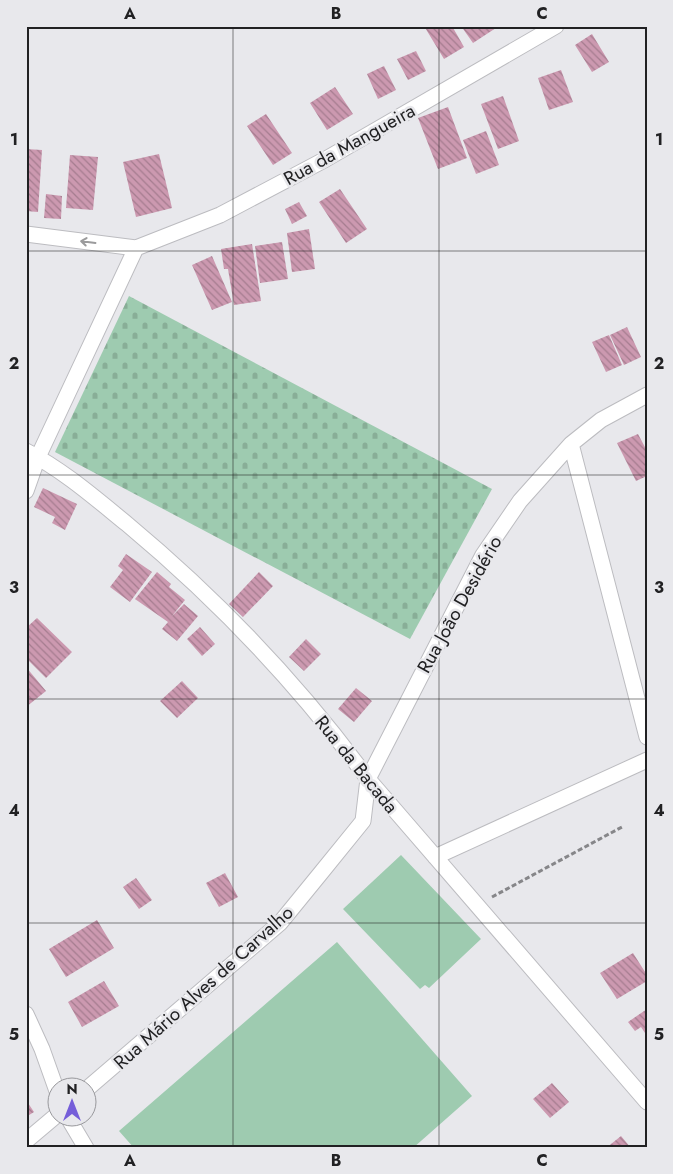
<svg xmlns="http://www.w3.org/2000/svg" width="673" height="1174" font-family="Jost,sans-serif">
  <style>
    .cemetery { fill: url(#cemetery-stones) }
    .pitch { fill: #9ecbb0 }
    .building { fill: url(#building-back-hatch) }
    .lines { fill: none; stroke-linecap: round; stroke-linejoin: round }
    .minor-casing { stroke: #bcbcc0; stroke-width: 17 }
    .path { stroke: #868689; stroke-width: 3; stroke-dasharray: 5 2.5; stroke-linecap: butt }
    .minor { stroke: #fff; stroke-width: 15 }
    .oneway { stroke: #9b9b9c }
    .grid { fill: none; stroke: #212123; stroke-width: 1; stroke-opacity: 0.55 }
    .labels { text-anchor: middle; stroke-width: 5; stroke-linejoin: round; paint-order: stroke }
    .street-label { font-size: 19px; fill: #212123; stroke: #e8e8ec }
    .neatline { fill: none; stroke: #212123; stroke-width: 2 }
    .grid-label { font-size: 16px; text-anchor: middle; font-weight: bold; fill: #212123 }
  </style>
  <defs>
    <pattern id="cemetery-stones" width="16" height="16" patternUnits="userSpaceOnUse" patternTransform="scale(1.25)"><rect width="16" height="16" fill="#9ecbb0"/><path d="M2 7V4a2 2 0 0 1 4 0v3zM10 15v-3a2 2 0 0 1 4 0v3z" fill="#88ae97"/></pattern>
    <pattern id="building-back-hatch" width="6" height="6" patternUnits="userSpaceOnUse" patternTransform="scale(1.25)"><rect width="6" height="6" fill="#cc99b0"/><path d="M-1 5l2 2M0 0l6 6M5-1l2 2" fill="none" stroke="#a57c8f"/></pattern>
  </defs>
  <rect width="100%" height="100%" fill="#e8e8ec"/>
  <path class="cemetery" d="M129 296 492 489 410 639 55 452Z"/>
  <path class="pitch" d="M401 855 481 939 429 988 425 985 420 989 343 909Z
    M337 942 472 1096 413 1148H134L119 1131Z"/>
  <path class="building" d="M424 26H452L464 47 444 59Z
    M461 26H499L473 43Z
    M592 34 609 62 592 72 575 45Z
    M416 51 426 71 408 80 397 59Z
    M384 66 396 90 378 99 367 74Z
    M561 70 573 102 549 110 538 78Z
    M335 87 353 114 327 130 310 103Z
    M503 96 519 141 498 149 481 104Z
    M448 107 467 158 438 169 418 118Z
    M266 114 292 153 273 165 247 126Z
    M486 131 499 165 476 174 463 140Z
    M26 149 42 150 38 212 26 211Z
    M159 154 172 208 136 217 123 162Z
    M70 155 98 157 93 210 66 208Z
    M340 189 367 229 346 243 319 202Z
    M46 194 62 196 61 219 44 218Z
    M299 202 307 216 292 224 285 209Z
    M309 229 315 269 292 272 287 233Z
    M282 242 288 279 260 283 255 246Z
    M252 244 261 301 234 305 228 269H224L221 249Z
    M212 256 232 302 212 310 192 265Z
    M627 327 641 357 624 365 610 335Z
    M609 335 622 365 606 372 592 342Z
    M638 434 647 451V476L636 481 617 443Z
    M43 488 77 504 65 530 52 523 55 517 34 507Z
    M126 554 152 572 130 602 110 587 123 570 118 566Z
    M157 572 171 584 169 587 185 600 172 616 184 604 198 616 177 641 162 629 168 622 135 599Z
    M259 572 273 586 243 617 229 604Z
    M37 618 72 652 46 678 26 658V628Z
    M200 627 215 644 202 656 187 639Z
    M306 639 321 654 304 671 289 657Z
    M26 667 46 691 26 707Z
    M182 681 198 698 177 718 160 701Z
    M356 688 372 701 354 722 338 709Z
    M225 873 238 897 219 907 206 883Z
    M136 878 152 900 139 909 123 887Z
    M97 920 114 948 66 977 49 949Z
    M633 953 647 975V981L617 999 600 973Z
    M104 981 119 1006 82 1027 68 1002Z
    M647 1009V1036L641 1027 635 1031 628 1022Z
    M552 1083 569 1102 550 1118 533 1099Z
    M26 1100 34 1112 26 1117Z
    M621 1136 631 1148H606Z"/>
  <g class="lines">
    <g class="minor-casing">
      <path id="minor" d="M26 234 136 248 220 215 326 159 556 26
        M571 444 647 737
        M26 451C63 470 95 498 127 524 217 599 299 685 368 779L647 1102
        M26 491 38 457 136 248
        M435 857 647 760
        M26 1014 42 1049 58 1094
        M88 1088 280 923 320 874 363 821 368 779 483 555 520 501 571 444 601 420 647 395
        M67 1116 86 1148
        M26 1141 58 1114"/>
    </g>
    <path class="path" d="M492 897 622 827"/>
    <use href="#minor" class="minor"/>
  </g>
  <defs><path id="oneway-shaft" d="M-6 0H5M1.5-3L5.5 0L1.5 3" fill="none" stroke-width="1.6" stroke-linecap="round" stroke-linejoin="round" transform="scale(1.25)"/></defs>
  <use class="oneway" href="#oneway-shaft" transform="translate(88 242) rotate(-173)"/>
  <path class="grid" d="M233 26V1148M439 26V1148M26 251H647M26 475H647M26 699H647M26 923H647"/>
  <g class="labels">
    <g class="street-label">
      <text transform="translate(349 144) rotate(-29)" y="7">Rua da Mangueira</text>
      <text transform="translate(459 604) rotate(-61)" y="7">Rua João Desidério</text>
      <text transform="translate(357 764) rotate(51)" y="7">Rua da Bacada</text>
      <text transform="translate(203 987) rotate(-42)" y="7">Rua Mário Alves de Carvalho</text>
    </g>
  </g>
  <rect width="673" height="1174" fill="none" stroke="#e8e8ec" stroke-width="55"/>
  <g transform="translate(72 1102)"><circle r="24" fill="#e8e8ec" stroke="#98989c"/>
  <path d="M0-4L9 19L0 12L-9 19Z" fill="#755ed9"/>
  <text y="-8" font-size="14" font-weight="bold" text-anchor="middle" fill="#212123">N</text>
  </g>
  <rect x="28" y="28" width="618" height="1118" class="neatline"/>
  <g class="grid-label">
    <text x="130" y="19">A</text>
    <text x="336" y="19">B</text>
    <text x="542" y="19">C</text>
    <text x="14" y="145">1</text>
    <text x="659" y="145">1</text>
    <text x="14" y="369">2</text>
    <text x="659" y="369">2</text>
    <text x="14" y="593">3</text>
    <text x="659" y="593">3</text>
    <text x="14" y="816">4</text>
    <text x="659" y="816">4</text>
    <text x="14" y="1040">5</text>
    <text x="659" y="1040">5</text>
    <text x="130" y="1166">A</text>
    <text x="336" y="1166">B</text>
    <text x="542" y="1166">C</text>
  </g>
</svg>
